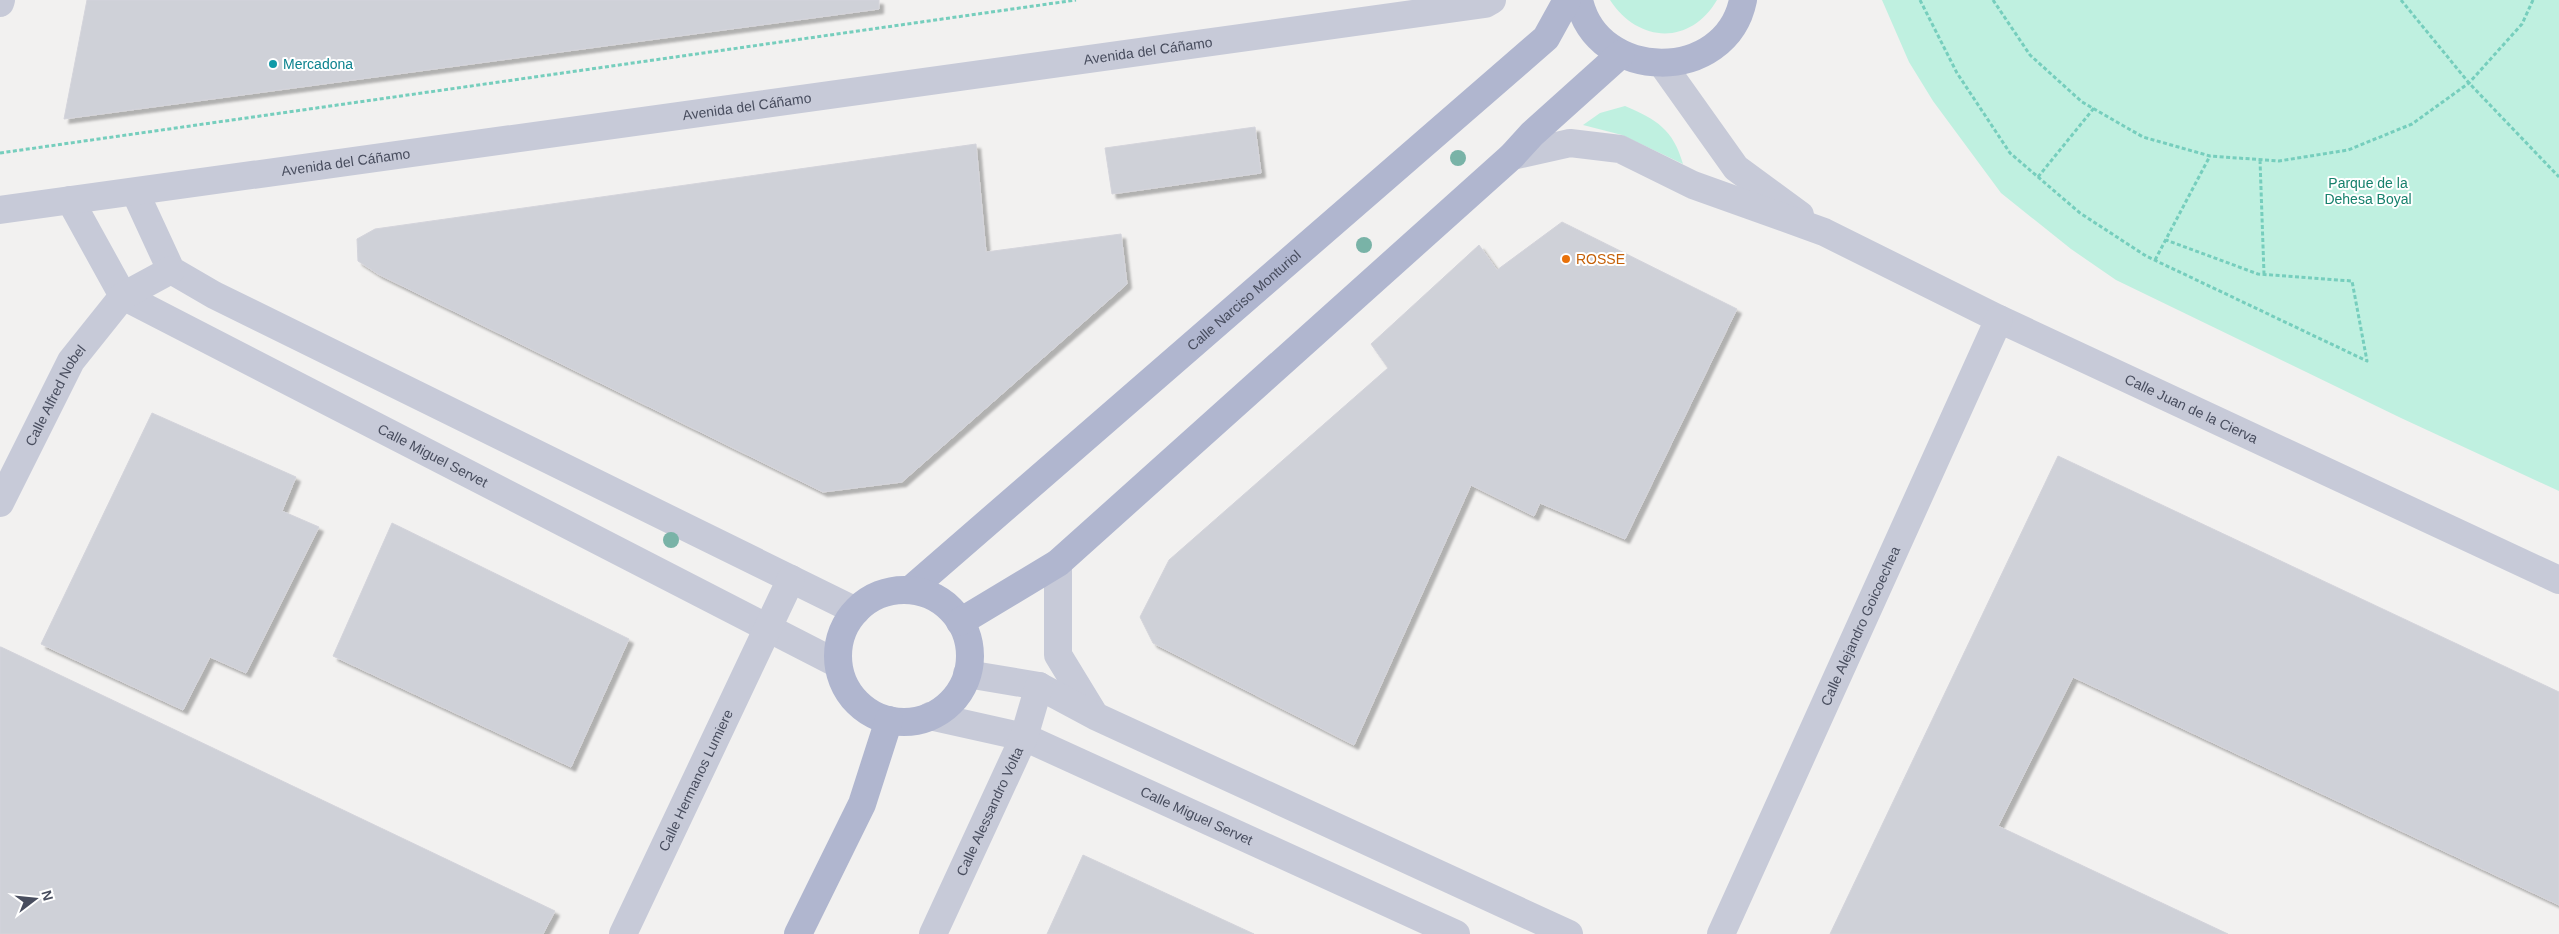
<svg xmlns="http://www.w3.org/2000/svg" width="2559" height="934" font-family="Helvetica,sans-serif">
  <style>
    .green { fill: #bff0e0 }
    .building { fill: #cfd1d8; stroke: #d4d4db; filter: url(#shadow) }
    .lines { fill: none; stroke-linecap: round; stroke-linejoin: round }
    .path { stroke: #76cebd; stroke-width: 3; stroke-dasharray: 4 2.5; stroke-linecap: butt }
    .minor { stroke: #c7cad8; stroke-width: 28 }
    .major { stroke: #b0b6cf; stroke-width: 28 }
    .tree { fill: #79b3a7 }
    .culture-dot { fill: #0f9aa8; stroke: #fff; stroke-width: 2 }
    .food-dot { fill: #e8710a; stroke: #fff; stroke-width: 2 }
    .labels { text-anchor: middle; stroke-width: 4; stroke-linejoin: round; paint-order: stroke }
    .street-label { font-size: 14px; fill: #484d5e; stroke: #fff }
    .culture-label { font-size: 14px; fill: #0d838f; stroke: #fff; text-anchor: start }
    .park-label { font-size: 14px; fill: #16816c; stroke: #fff }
    .food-label { font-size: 14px; fill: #c56008; stroke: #fff; text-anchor: start }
  </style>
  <defs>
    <filter id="shadow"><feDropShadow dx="4.5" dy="4.5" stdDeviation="1" flood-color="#0004"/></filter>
  </defs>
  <rect width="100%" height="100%" fill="#f2f1f0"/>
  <path class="green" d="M1610 0H1717C1690 46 1638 43 1610 0Z
    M1882 0H2559V491L2401 418 2116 280 2071 249 2001 193 1933 101 1909 62Z
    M1625 106C1657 120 1673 129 1683 164L1622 135 1583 125 1600 113Z"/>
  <path class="building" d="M87 0H879V9L64 119Z
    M1255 127 1261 173 1112 194 1105 148Z
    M976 144 986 252 1121 234 1127 284 902 482 823 492 378 274 358 261 357 239 375 229Z
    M1562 222 1737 309 1625 539 1540 503 1534 516 1471 485 1354 745 1153 643 1140 617 1169 560 1388 368 1371 344 1479 245 1497 270Z
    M152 413 296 477 282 511 319 527 246 673 210 657 183 710 41 644Z
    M2058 456 2559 692V905L2073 677 1998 826 2228 934H1830Z
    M392 523 629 639 571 767 333 656Z
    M0 647H1L555 911 543 934H0Z
    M1083 855 1254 934H1047Z"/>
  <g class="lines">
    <path class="path" d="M1920 0 1957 73 2010 153 2080 213 2146 256 2367 361 2352 281 2258 274 2166 240
      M1993 0 2030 55 2082 102 2143 137 2210 156 2279 161 2348 150 2412 124 2469 83 2522 24 2533 0
      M2401 0 2469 83 2559 177
      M0 153 1076 0
      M2260 160 2264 274
      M2038 177 2094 108
      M2155 260 2210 156"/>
    <g class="minor">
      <path d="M0 3 1 0"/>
      <path d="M1662 64 1736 168 1800 215"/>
      <path id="s1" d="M1512 156 1570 143 1620 149 1693 185 1824 232 1999 319 2559 580"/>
      <path d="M135 192 171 270 214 295 856 611"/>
      <path id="s2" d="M70 200 123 296 838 664"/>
      <path id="s3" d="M0 210 1485 4 1492 0"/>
      <path id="s4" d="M0 503 71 361 123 296 171 270"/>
      <path d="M1058 563V655L1094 714"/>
      <path d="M967 674 1039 686 1095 716 1569 934"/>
      <path id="s5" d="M930 716 1024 737 1456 934"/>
      <path id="s6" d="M623 934 791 579"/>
      <path id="s7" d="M933 934 1024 737 1039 686"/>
      <path id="s8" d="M1721 934 1999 319"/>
    </g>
    <g class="major">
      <path d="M1579 0C1597 83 1726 84 1743 0"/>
      <path id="s9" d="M910 590 1546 38 1567 0"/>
      <circle cx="904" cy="656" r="66"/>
      <path d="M960 622 1058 563 1512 156 1532 134 1621 54"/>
      <path d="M798 934 862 804 889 720"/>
    </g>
  </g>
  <g class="tree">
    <circle cx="1458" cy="158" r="8"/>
    <circle cx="1364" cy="245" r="8"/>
    <circle cx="671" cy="540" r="8"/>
  </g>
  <circle class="culture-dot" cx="273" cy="64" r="5"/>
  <circle class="food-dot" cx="1566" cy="259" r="5"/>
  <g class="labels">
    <g class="street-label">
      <text dy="5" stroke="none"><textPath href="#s3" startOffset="1159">Avenida del Cáñamo</textPath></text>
      <text dy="5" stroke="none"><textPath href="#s3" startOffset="754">Avenida del Cáñamo</textPath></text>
      <text dy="5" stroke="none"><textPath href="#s3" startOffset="349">Avenida del Cáñamo</textPath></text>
      <text dy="5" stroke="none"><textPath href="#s9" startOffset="442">Calle Narciso Monturiol</textPath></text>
      <text dy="5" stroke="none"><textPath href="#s4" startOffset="121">Calle Alfred Nobel</textPath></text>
      <text dy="5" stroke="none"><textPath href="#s1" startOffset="738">Calle Juan de la Cierva</textPath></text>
      <text dy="5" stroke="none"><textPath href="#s2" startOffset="458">Calle Miguel Servet</textPath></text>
      <text dy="5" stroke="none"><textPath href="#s8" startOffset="338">Calle Alejandro Goicoechea</textPath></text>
      <text dy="5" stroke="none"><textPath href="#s6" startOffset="170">Calle Hermanos Lumiere</textPath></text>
      <text dy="5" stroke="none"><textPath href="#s7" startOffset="135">Calle Alessandro Volta</textPath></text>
      <text dy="5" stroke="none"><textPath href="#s5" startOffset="286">Calle Miguel Servet</textPath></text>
    </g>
    <g class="culture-label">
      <text x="283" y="69">Mercadona</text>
    </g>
    <g class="park-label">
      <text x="2368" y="188">Parque de la<tspan x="2368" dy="16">Dehesa Boyal</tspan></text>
    </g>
    <g class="food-label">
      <text x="1576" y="264">ROSSE</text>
    </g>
  </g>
  <g transform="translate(35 899) rotate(74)" stroke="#ffffff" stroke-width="4" paint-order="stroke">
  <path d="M0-4L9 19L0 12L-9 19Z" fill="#484d5e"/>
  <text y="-8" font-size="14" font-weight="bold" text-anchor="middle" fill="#484d5e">N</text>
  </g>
</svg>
